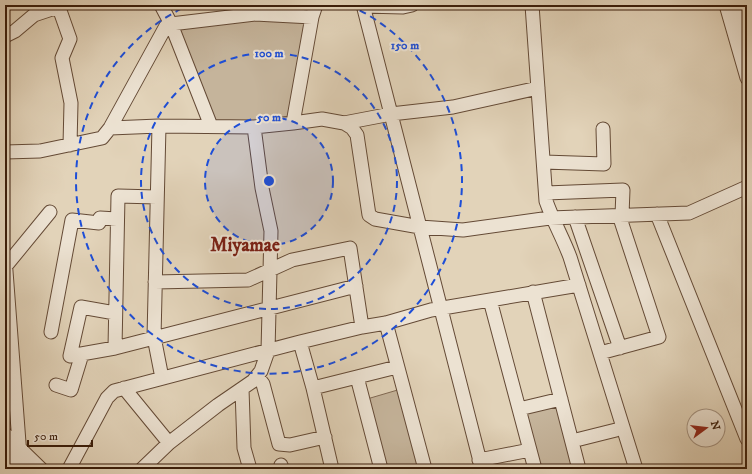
<svg xmlns="http://www.w3.org/2000/svg" width="752" height="474" font-family="'IM FELL DW Pica',serif">
  <style>
    .green { fill: #c5b49b; stroke: #806852 }
    .lines { fill: none; stroke-linecap: round; stroke-linejoin: round }
    .minor-casing { stroke: #644a36; stroke-width: 15 }
    .minor { stroke: #ece2d2; stroke-width: 13 }
    .ring { fill: none; stroke: #1d4ed8; stroke-width: 2; stroke-dasharray: 7 5 }
    .labels { text-anchor: middle; stroke-width: 4; stroke-linejoin: round; paint-order: stroke }
    .quarter-label { font-size: 19px; font-weight: bold; fill: #7a1f14; stroke: #ece2d2 }
    .centre { fill: #1d4ed8; stroke: #ece2d2; stroke-width: 2 }
    .ring-label { font-size: 12px; text-anchor: middle; font-weight: bold; fill: #1d4ed8; stroke: #ece2d2; stroke-width: 4; stroke-linejoin: round; paint-order: stroke }
  </style>
  <rect width="100%" height="100%" fill="#e2d3b9"/>
  <filter id="stains"><feTurbulence type="fractalNoise" baseFrequency=".005" numOctaves="4"/><feColorMatrix values="0 0 0 0 .2 0 0 0 0 .09 0 0 0 0 .02 0 0 0 .5 -.17"/></filter>
  <radialGradient id="worn" r=".72"><stop offset=".6" stop-color="#630" stop-opacity="0"/><stop offset="1" stop-color="#630" stop-opacity=".3"/></radialGradient>
  <path class="green" d="M256 18 305 20 288 117 262 119V122L220 124 213 119 178 28Z
    M401 389 422 469H386L367 399Z
    M558 403 574 469H539L524 411Z"/>
  <g class="lines">
    <g class="minor-casing">
      <path id="minor" d="M58 5 70 39 62 58 71 103 70 145
        M161 5 171 24 211 126
        M363 5 482 469
        M532 5 546 201C553 221 563 238 570 257L636 469
        M726 5 747 78
        M736 5 744 36
        M363 6 403 7 412 5
        M5 36 15 31 34 15 58 7
        M293 123 312 17 316 5
        M344 123 391 114 453 107 538 88
        M159 126 154 337 162 378
        M110 128 159 126 254 127 293 123 322 119 344 123 352 128 357 135 369 215 375 219 420 227 463 230 550 218 689 213 747 187
        M5 152 40 151 102 138 110 128 166 26 171 24 255 14 312 17
        M544 162 604 164 603 129
        M546 193 623 190 622 215
        M657 214 747 439
        M575 217 620 348
        M5 258 21 469
        M5 267 50 212
        M155 282 248 280 292 260 350 248 362 327
        M533 292 579 469
        M490 300 535 469
        M115 313 81 307 70 356 115 348 356 286
        M386 323 425 469
        M51 332 72 220 99 223 100 218 117 219
        M300 342 313 388 332 469
        M115 348 118 196 157 197
        M600 353 659 337 619 215
        M257 376 263 384 279 444 290 445 325 437
        M357 377 381 469
        M56 385 71 390 82 354
        M124 388 169 443
        M313 388 397 367
        M242 389 244 448 250 469
        M519 409 561 399
        M5 434 41 469
        M572 441 616 430
        M5 450 23 468
        M479 460 530 450
        M281 465 282 469
        M69 469 107 398 114 391 300 342 362 327 386 323 431 310 579 285
        M142 469 169 443 218 405 253 381 261 371 268 351 271 231 262 188 254 127"/>
    </g>
    <use href="#minor" class="minor"/>
  </g>
  <circle cx="269" cy="181" r="64" fill="#1d4ed8" fill-opacity=".12"/>
  <g class="ring">
    <circle cx="269" cy="181" r="64"/>
    <circle cx="269" cy="181" r="128"/>
    <path d="M349 5A193 193 0 1 1 189 5"/>
  </g>
  <g class="labels">
    <g class="quarter-label">
      <text x="245" y="251">Miyamae</text>
    </g>
  </g>
  <circle cx="269" cy="181" r="6" class="centre"/>
  <g class="ring-label">
    <text x="405" y="49">150 m</text>
    <text x="269" y="57">100 m</text>
    <text x="269" y="121">50 m</text>
  </g>
  <rect width="752" height="474" fill="none" stroke="#e2d3b9" stroke-width="20"/>
  <rect x="6" y="6" width="740" height="462" fill="none" stroke="#3a1d0a" stroke-width="2"/>
  <rect x="10" y="10" width="732" height="454" fill="none" stroke="#3a1d0a"/>
  <g transform="translate(706 428) rotate(75)"><circle r="19" fill="#ece2d2" stroke="#a59382"/>
  <path d="M0-3L7 15L0 10L-7 15Z" fill="#8f2418"/>
  <text y="-6" font-size="11" font-weight="bold" text-anchor="middle" fill="#3a1d0a">N</text>
  </g>
  <path d="M28 440v6h64v-6" fill="none" stroke="#3a1d0a" stroke-width="2"/>
  <text x="34" y="440" font-size="12" fill="#3a1d0a" stroke="#ece2d2" stroke-width="3" paint-order="stroke">50 m</text>
  <rect width="100%" height="100%" filter="url(#stains)"/>
  <rect width="100%" height="100%" fill="url(#worn)"/>
</svg>
